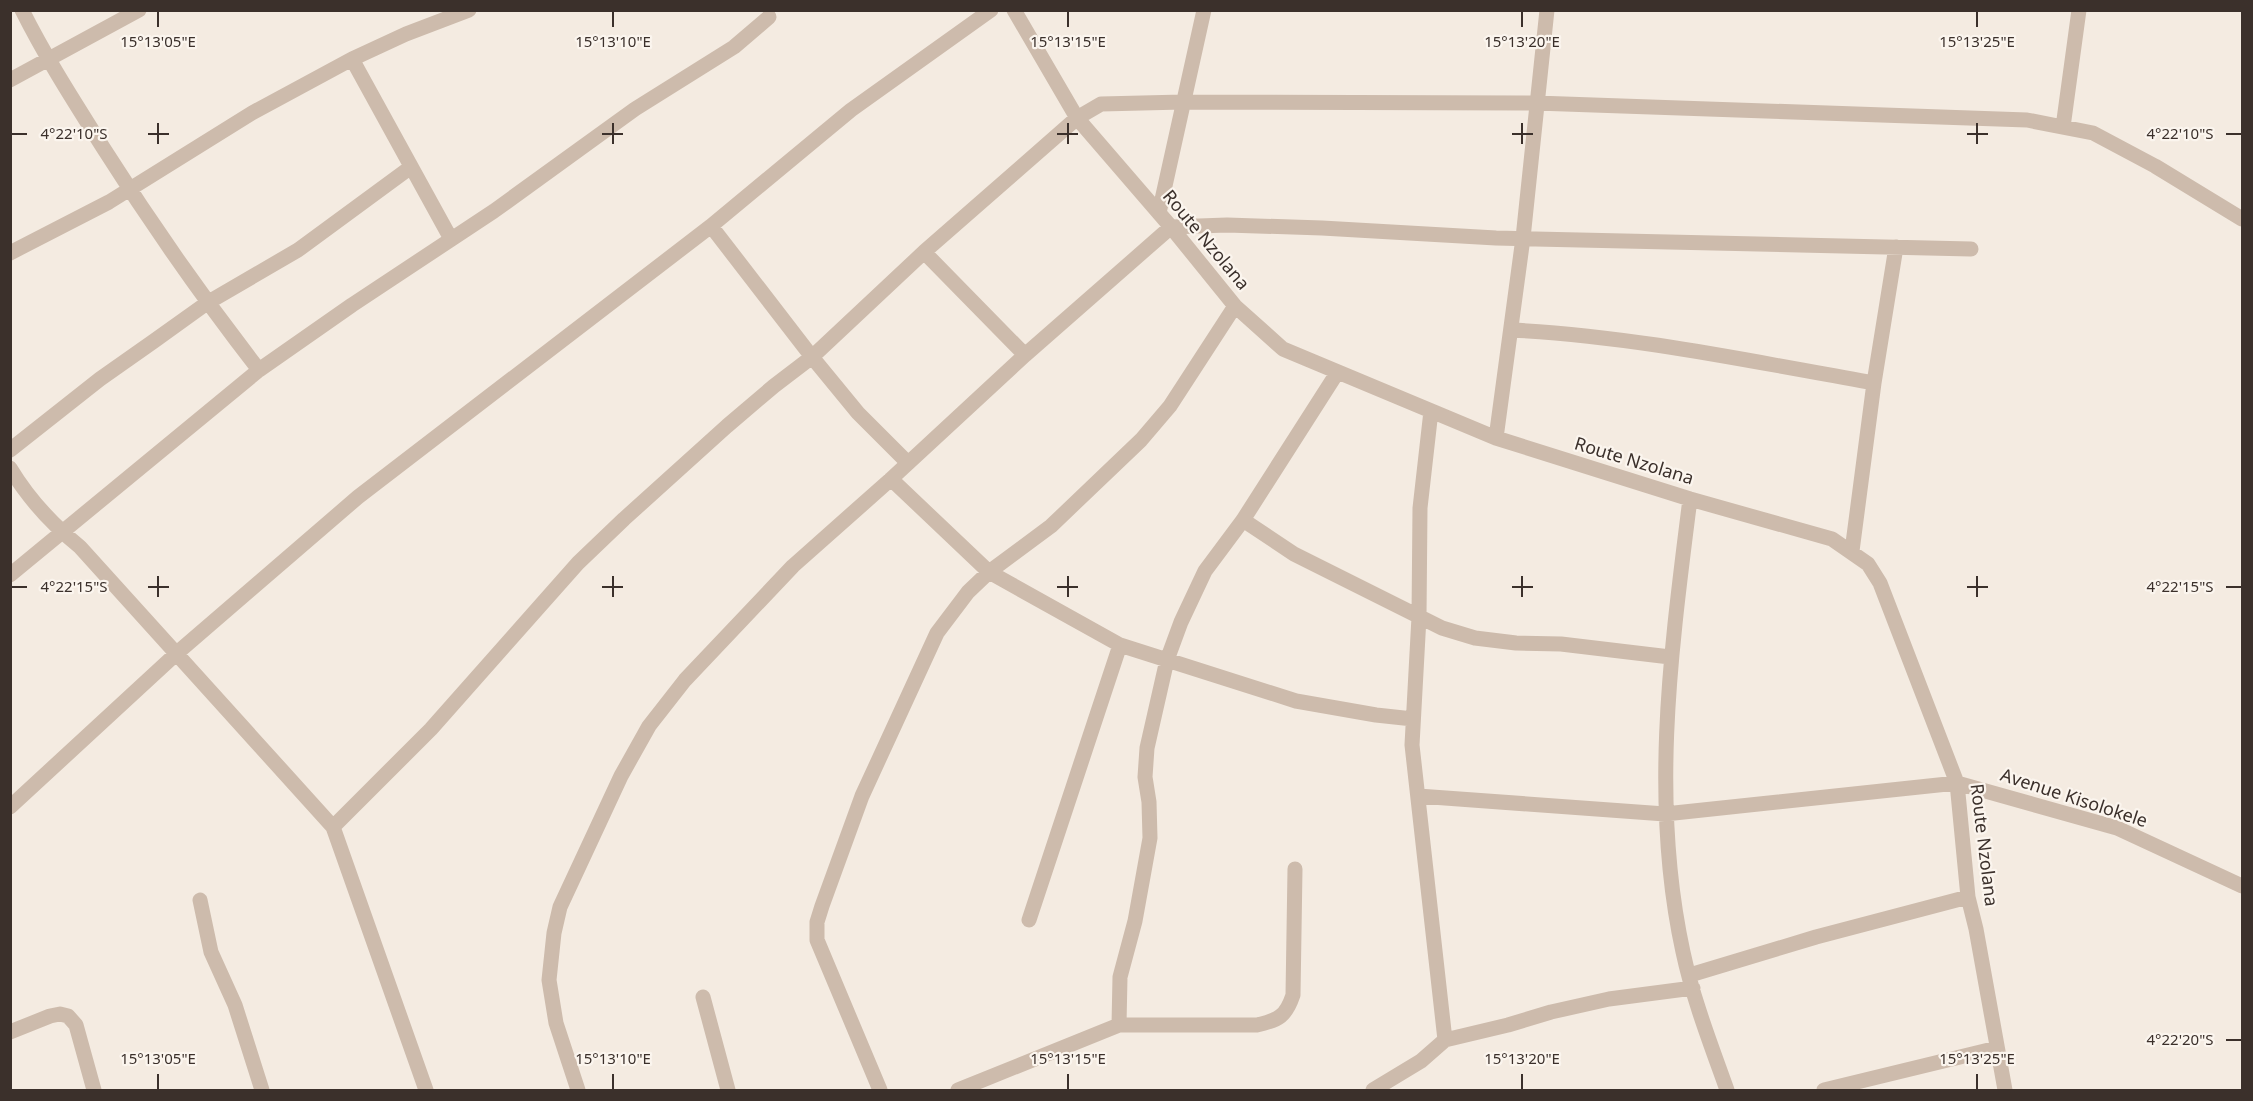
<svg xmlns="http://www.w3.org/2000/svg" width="2253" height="1101" font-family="'Noto Sans',sans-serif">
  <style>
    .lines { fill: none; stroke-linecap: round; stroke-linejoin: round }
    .minor { stroke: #cdbbac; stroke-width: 15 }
    .ticks { fill: none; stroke: #3b302b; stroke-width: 2 }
    .labels { text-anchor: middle; stroke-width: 4.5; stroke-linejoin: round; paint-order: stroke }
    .street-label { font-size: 18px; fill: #3b302b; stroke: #fbf5ee }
    .ticks-label { font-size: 15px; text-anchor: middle; fill: #3b302b; stroke: #fbf5ee; stroke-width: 4.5; stroke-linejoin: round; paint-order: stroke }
  </style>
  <rect width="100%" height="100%" fill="#f4ebe1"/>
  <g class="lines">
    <path class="minor" d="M22 10C46 58 75 103 104 149 152 225 204 299 259 370
      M1014 10 1077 118 1171 227 1235 306 1283 349 1496 438 1690 499 1832 539 1868 564 1880 583 1957 783 1968 897 1976 929 2005 1090
      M352 59 451 239
      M10 80 139 10
      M2063 127 2079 10
      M1159 213 1204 10
      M711 226 812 357 858 413 908 463
      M924 252 1025 355
      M10 253 109 202 252 113 352 59 406 34 469 10
      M1512 330C1634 336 1754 362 1874 383
      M1431 411 1420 508 1419 617 1412 745 1445 1040
      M1496 438 1523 238 1547 10
      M10 450 100 379 154 341 207 303 298 250 411 167
      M10 468C28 498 53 525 80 547L333 827 426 1090
      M891 479 989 572 1120 645 1296 701 1376 715 1413 719
      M1690 499C1671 650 1650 801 1683 952 1693 999 1711 1045 1727 1090
      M1243 520 1294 554 1442 628 1475 638 1516 643 1561 644 1670 657
      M1852 551 1874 383 1896 247
      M10 575 259 370 352 305 494 211 635 109 734 47 769 17
      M1418 796 1665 814 1957 783 2117 828 2242 886
      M10 807 177 653 358 497 711 226 851 110 991 10
      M333 827 431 729 578 563 624 519 727 426 774 386 812 357 924 252 1077 118 1101 104 1183 102 1536 103 2027 120 2093 133 2155 166 2242 219
      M200 900 211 952 235 1005 262 1090
      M1029 920 1120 645
      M1690 975 1816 937 1968 897
      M703 997 728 1090
      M1119 1025 1120 977 1135 921 1150 838 1149 802 1145 777 1147 748 1167 660 1181 622 1205 571 1243 520 1337 373
      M10 1032 50 1016 60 1014 68 1016 76 1025 94 1090
      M578 1090 556 1023 549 980 554 933 560 907 621 776 649 726 685 680 793 566 891 479 1025 355 1171 227 1227 225 1322 228 1496 238 1971 249
      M880 1090 817 940V922L822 906 862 796 937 633 968 592 989 572 1051 526 1141 440 1170 406 1235 306
      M958 1090 1119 1025H1257C1279 1020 1286 1016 1293 995L1295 869
      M1373 1090 1421 1061 1445 1040 1508 1025 1551 1012 1609 999 1693 988
      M1824 1090 1997 1048"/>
  </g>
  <path class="ticks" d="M158 12V27M613 12V27M1068 12V27M1522 12V27M1977 12V27M158 123V144M613 123V144M1068 123V144M1522 123V144M1977 123V144M12 134H27M148 134H169M602 134H623M1057 134H1078M1512 134H1533M1967 134H1988M2226 134H2241M158 576V597M613 576V597M1068 576V597M1522 576V597M1977 576V597M12 587H27M148 587H169M602 587H623M1057 587H1078M1512 587H1533M1967 587H1988M2226 587H2241M2226 1040H2241M158 1074V1089M613 1074V1089M1068 1074V1089M1522 1074V1089M1977 1074V1089"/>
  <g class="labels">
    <g class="street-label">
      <text transform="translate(1206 240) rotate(50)" y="6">Route Nzolana</text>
      <text transform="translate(1634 461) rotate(17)" y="6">Route Nzolana</text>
      <text transform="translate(2074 798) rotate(18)" y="6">Avenue Kisolokele</text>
      <text transform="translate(1984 845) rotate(83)" y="6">Route Nzolana</text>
    </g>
  </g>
  <g class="ticks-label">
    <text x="158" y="47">15°13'05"E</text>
    <text x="613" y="47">15°13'10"E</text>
    <text x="1068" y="47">15°13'15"E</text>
    <text x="1522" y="47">15°13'20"E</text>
    <text x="1977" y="47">15°13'25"E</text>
    <text x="74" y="139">4°22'10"S</text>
    <text x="2180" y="139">4°22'10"S</text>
    <text x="74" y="592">4°22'15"S</text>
    <text x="2180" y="592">4°22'15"S</text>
    <text x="2180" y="1045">4°22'20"S</text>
    <text x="158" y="1064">15°13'05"E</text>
    <text x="613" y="1064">15°13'10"E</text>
    <text x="1068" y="1064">15°13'15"E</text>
    <text x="1522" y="1064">15°13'20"E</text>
    <text x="1977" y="1064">15°13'25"E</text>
  </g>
  <rect width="2253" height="1101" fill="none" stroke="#3b302b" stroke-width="24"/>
</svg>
